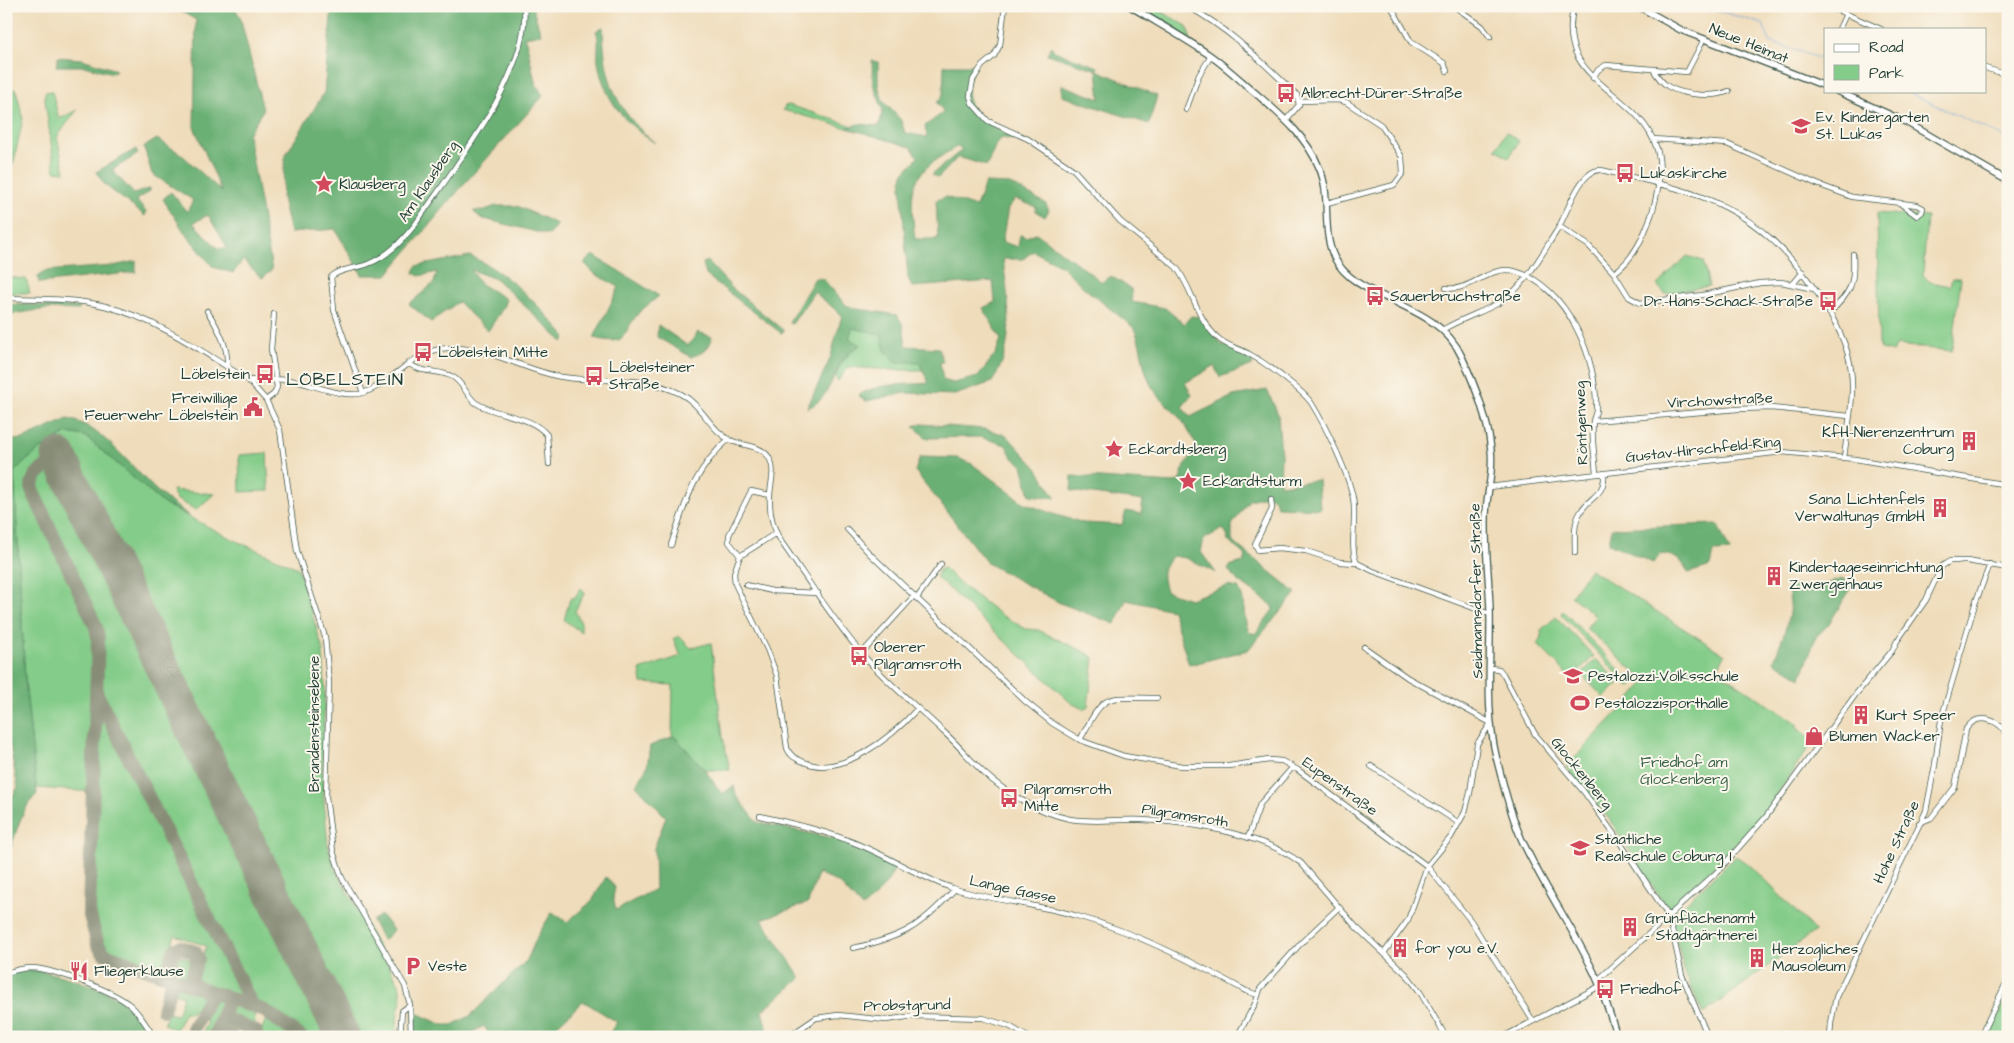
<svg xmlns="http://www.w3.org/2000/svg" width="2014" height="1043" font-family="'Architects Daughter',sans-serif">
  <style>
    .green { fill: #84cc89; stroke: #52845e }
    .forest { fill: #6bb075; stroke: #457654; fill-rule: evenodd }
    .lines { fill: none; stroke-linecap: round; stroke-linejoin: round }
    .stream { stroke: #6ba1d8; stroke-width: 1 }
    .taxiway { stroke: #878c77; stroke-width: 14 }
    .runway { stroke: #878c77; stroke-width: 35 }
    .minor-casing { stroke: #3e5548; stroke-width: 6 }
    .tertiary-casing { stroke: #3e5548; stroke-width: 8 }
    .minor { stroke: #fff; stroke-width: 4.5 }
    .tertiary { stroke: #fff; stroke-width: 5.5 }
    .labels { text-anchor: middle; stroke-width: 4; stroke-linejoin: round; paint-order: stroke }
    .street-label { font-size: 15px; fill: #1f3d34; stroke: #fbf7ec }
    .poi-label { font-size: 15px; fill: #1f3d34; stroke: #fbf7ec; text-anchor: start }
    .park-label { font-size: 15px; fill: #386149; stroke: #fbf7ec }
    .quarter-label { font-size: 18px; letter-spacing: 1px; fill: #1f3d34; stroke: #fbf7ec }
  </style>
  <rect width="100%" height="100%" fill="#fbf7ec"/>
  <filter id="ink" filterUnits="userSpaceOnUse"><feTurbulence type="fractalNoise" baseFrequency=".02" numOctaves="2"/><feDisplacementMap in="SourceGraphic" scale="10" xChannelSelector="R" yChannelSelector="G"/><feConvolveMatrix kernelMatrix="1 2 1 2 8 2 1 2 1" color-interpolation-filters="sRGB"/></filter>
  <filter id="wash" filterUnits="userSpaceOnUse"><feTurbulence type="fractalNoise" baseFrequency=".0096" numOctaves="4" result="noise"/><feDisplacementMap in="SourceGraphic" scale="20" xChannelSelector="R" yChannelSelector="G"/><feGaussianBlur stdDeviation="1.12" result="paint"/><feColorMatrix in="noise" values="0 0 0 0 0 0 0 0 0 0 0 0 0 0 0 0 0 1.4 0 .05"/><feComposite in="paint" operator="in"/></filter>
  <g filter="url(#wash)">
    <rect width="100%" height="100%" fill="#efdcba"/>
    <path class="green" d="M1137 6H1151L1187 26 1191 40Z
      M16 89 23 119 13 165 6 163V90Z
      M52 91 59 119 77 110 57 137 65 172 55 171 45 100V92Z
      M789 105 853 126 847 128 783 110 785 106Z
      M1506 132 1519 141 1509 158 1496 149Z
      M1877 213 1927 217 1923 275 1930 282 1950 286 1952 278H1961L1952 351 1897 345 1893 352 1881 349 1879 343Z
      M1687 256 1703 261 1709 286 1665 294 1657 285Z
      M6 277 26 279 30 293H6Z
      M852 328 882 333 885 350 919 362 923 370H893L848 367 838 381 835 377C841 362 846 354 860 345L849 339Z
      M67 433 85 436 164 504 234 540 298 568 323 650 325 687 322 779 328 846 336 871 399 984 402 1000 398 1010 396 1037H258L265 1022V1006L200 984 196 980 206 946 175 935 165 964 159 967 107 950C82 924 94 829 96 792L36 788 25 680 14 471 39 450Z
      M267 453 269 491 240 492 239 455Z
      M172 490 214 494 196 510 176 499Z
      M944 568 959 583 1001 615 1026 629 1038 630 1089 654 1094 658 1088 706 1084 709 1071 703 936 577 940 569Z
      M1590 569 1725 655 1716 670 1798 724 1796 727 1814 740 1765 813 1708 874 1668 910 1609 819 1566 767 1646 682 1586 628 1596 616 1571 596Z
      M581 588 585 592 575 611 581 623V632L564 620 570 599 575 597Z
      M1563 611 1633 684 1630 687 1561 614Z
      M1556 617 1594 656 1571 678 1537 644 1542 639 1541 630Z
      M679 636 691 648 711 643 723 737 730 770H705L672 735 673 685 642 683 640 670 681 656 673 639Z
      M1596 659 1619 683 1604 698 1581 674Z
      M1736 856 1753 868 1815 931 1703 1014 1685 973 1671 917Z
      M177 955 192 960 187 974 183 978 174 975 172 970Z
      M176 985 199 993 204 1002 190 1013 185 1012 176 1030 164 1024 168 1013 177 1015 183 996 170 991 173 986Z
      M2008 996V1037H1988Z
      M218 999 221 1001V1007L209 1037H201L207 1022 204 1016 213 1001Z
      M232 1005 253 1012 255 1018 254 1024 249 1026 229 1018 227 1014Z"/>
    <path class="forest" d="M172 6H233L240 16 263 110 248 134 272 270 262 278 243 260 233 273 213 267 185 233 163 199 171 192 187 212 193 200 152 174 144 147 157 139 181 154 222 192 194 127 196 20ZM208 215 227 247 219 249 193 223Z
      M332 6H532L541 34 524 37 527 44 535 82 543 96 464 184 387 275H362L335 229 290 233 282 198 285 156 324 93Z
      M603 27C604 79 615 110 655 143 625 124 604 99 598 62 597 53 600 39 596 31Z
      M1051 46 1054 51 1098 67 1097 70 1157 96 1149 124 1062 96V85L1100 99 1097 70 1047 54Z
      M58 57 82 59 116 70 113 73 84 66H56Z
      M872 61 878 62V85L883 101 901 120 905 133 927 137 925 126 944 112 937 103 943 95 944 65H977C947 109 993 128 1027 141L1002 138 996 144 987 166 958 157 938 178 932 174 962 150 958 146C909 174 909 185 915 239H938L936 200 946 197 976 207 985 183 1010 184 1045 203 1049 210 1045 217 1035 211 1036 207 1015 199 1008 208 1002 242 1018 247 1020 235 1026 237 1036 233 1102 282 1111 276 1131 289 1132 302 1165 308 1184 324 1191 316 1200 317 1221 344 1251 356 1253 365 1220 377 1214 366 1185 383 1192 395 1182 407 1190 417 1233 396 1267 390 1278 414 1281 456 1280 485 1318 480 1320 509 1277 507 1276 502 1270 495 1249 500 1232 525V541L1296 593 1248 650 1189 665 1172 610 1126 600 1115 624 1060 603 987 563 915 471 920 457 958 458 972 464 1024 503 1056 515 1084 523 1122 525 1126 511 1141 514 1143 501 1071 491 1072 476 1173 483 1180 480 1183 469 1197 446C1192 438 1188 429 1183 422 1172 408 1158 399 1150 383 1141 365 1143 344 1133 327L1083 287 1062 266 1033 251 1023 259H1003C1008 301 1017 344 992 382L955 395 905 393 866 401 858 395C887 381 900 386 929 383L919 362H895L885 350 881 334 852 328 849 339 860 345C853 350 847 354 842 361 831 378 829 400 807 408L830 359 842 315 814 292 792 324 789 322 815 278 823 279 846 305 853 308 897 315 903 325 906 346 939 348 943 362H940L943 380 953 383 978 377 996 353 1001 339 983 308 995 302 993 281 912 287 908 278 901 187 903 174 918 157 911 147 847 128 858 124 879 126 883 110 873 84ZM1223 529 1227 534 1228 541 1246 556 1244 562 1231 565 1228 570 1237 580 1273 606V610L1255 634 1249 632C1241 614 1247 601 1238 588L1228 586 1190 599 1166 591C1161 575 1161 568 1173 556L1186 558 1216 573 1201 552 1204 539Z
      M136 149 138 154 112 170 134 194 150 188V191L136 200 146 212 145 216 105 185 96 172Z
      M496 206H517L557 224 549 235 480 218 473 211H482Z
      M593 255 659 296C652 302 643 308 637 315 620 336 629 346 594 338L619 287 595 274 584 263Z
      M470 256C510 274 537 304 566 337L563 342 496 279 471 270 479 283 506 299 503 308 488 331 458 302 431 322 409 304 434 283 437 272 419 276 414 273 416 266Z
      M136 261V272L39 283 38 277 44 271 113 266Z
      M707 261 733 289 784 331 781 333 706 275 703 263Z
      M6 304 79 307V310L46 309 6 315Z
      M658 325 688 346 698 332 712 337C710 349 702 353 691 357L657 337Z
      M68 419C100 424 133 469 157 491 167 500 178 507 188 515L164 504 85 436 67 433 39 450 14 471 25 680 37 794C18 812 17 837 6 858V807L18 787 6 728V441L23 439Z
      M921 424 984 429 1006 435 1037 468 1056 498 1030 495 1022 465 1012 457 1006 445 980 437 926 438 914 426Z
      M1717 524 1730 551 1714 552 1711 566 1688 573C1683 560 1674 555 1661 554L1653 563 1609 543 1612 528Z
      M1842 579 1854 584 1828 625 1816 637 1801 678 1774 661C1783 634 1795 614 1787 585L1815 587Z
      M674 736 705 770 722 794 734 786 736 795 757 822 846 841 896 865C889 883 877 896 862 908L840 884 818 873 808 903 762 919 801 978 762 1011 769 1037H607L617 1022 583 1001 545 1037H491L484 1026 464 1037H413L414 1012 443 1025H452L470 1016 527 960 537 937 552 912 567 922 592 901 606 877 615 887 613 898 616 910 655 889 654 848 666 817 636 785 647 767 650 746Z
      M381 915 393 930 383 941 372 921Z
      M29 969C57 973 111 988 133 1009 141 1016 147 1028 153 1037H6V974Z"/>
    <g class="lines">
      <path class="stream" d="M1702 6 1763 24 1770 42 1825 60
        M1905 91 2008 139"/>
      <path class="taxiway" d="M62 462C47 465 31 472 32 490L96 627 98 638 89 912 98 945 105 954 265 1011 301 1037
        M97 694 253 1007
        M166 975 174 951 180 947 195 952 198 958 189 985
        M163 1010 172 980
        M222 1017 256 1032
        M193 1029 211 993
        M217 1030 232 1037
        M214 1037 229 999"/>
      <path class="runway" d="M59 456 343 1037"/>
    </g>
  </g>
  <g filter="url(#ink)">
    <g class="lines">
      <g class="minor-casing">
        <path id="minor" d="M1005 6 1000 45 994 56 982 66 973 80 970 96 972 103 988 121 1028 139 1074 170 1120 221 1176 267C1193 289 1197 321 1219 339 1227 346 1240 349 1249 354 1264 362 1304 391 1312 404 1326 427 1348 472 1353 498 1357 516 1349 549 1357 563
          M1187 6C1230 29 1262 62 1297 95L1299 105 1286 120
          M1391 6 1411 42 1444 63 1447 71
          M1454 6 1482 26 1490 37
          M1574 6C1553 83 1638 88 1657 149 1663 169 1658 193 1652 213 1644 236 1634 259 1614 273
          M1828 6 1881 29
          M6 14H9
          M1839 29 1846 14
          M1985 68 2008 75
          M1653 69C1657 76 1662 83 1669 87 1683 95 1714 98 1729 91
          M1593 78 1598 70 1606 65 1687 72 1704 39
          M1299 101 1338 100 1346 102 1381 125 1402 157 1403 173 1394 185 1327 203
          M1186 110 1199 75 1211 56
          M1653 139 1727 144 1817 184 1852 197 1917 205 1923 208 1922 212 1917 216 1901 204
          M1560 227 1588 245 1614 273 1629 297 1640 303 1703 295 1760 283 1781 282 1814 289
          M1793 284 1803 272
          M1446 288C1470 293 1490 264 1514 271 1567 285 1598 359 1596 410 1596 413 1594 417 1593 421 1591 437 1595 457 1596 474
          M6 298C39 299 73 298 105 306 157 319 203 352 248 380 262 382 275 378 289 380 310 383 343 399 363 393 394 383 413 349 449 348 489 346 524 371 562 377 605 384 638 373 681 394 702 405 711 431 730 440 742 446 760 445 768 456 777 470 770 482 770 497 769 514 773 529 782 543 808 580 833 620 862 654 888 684 919 708 947 735 960 747 971 761 984 773 1007 794 1040 813 1070 819 1094 823 1118 819 1142 820 1190 822 1263 834 1301 863L1356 927 1407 975 1420 992 1446 1037
          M207 311C218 327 229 347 227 367
          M1829 313C1851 293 1855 284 1853 254
          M1444 329C1462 318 1484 312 1502 301 1526 285 1541 255 1556 232 1566 218 1579 168 1601 170 1701 193 1753 202 1816 291 1831 313 1848 343 1851 370 1855 398 1847 430 1844 458
          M409 363C420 374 439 369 453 377 462 382 467 396 476 403 498 417 530 414 547 435L549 464
          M249 381 266 400 280 430 297 551 325 637 329 683 326 797 333 851 342 878 405 986 410 1005 411 1037
          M363 393 334 310 331 277C340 268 357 269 368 264 388 256 401 242 414 226 451 171 531 74 524 6
          M266 400 274 394 277 387 271 349 274 314
          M1593 421 1738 409 1771 408 1849 416
          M1489 487 1782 452 1855 459 2008 485
          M1271 499 1272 509 1255 544 1258 550 1279 548 1306 551 1340 562 1357 563 1373 571 1490 614
          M847 529 869 553 1026 702 1052 723 1080 740 1124 756 1182 766H1229L1269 760 1282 761 1298 770 1427 866 1471 921 1533 1021
          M776 533 740 556 734 573 735 584 767 649 777 676 787 748C790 756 796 759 804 762 841 779 894 735 917 709
          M671 545C685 503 694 469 729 439
          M1575 553C1575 540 1573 524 1580 513 1588 497 1606 496 1604 473
          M740 556 729 542V535L751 491 770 495
          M746 585 772 591 818 593
          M917 598 941 564
          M1364 647 1408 678 1491 723 1477 744 1470 793 1465 812 1451 837 1427 866 1408 920 1384 953
          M862 653 914 596
          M1490 668 1499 669 1503 674 1535 734 1584 792 1621 844 1669 917 1682 975 1708 1037
          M1080 740C1106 691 1103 698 1157 698
          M1371 766 1459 823
          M760 816C795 824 830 832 862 846 894 859 922 879 955 889 995 901 1037 904 1077 916 1138 933 1191 961 1246 991L1258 995
          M1919 823 1931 818 1955 787 1966 729C1978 711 2000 720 2008 736
          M1248 838 1260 804 1293 767
          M853 948C904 937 920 927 955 889
          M6 973C15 970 24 968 33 968 55 970 115 991 131 1006 140 1014 147 1026 154 1037
          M1598 980 1718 871 1765 818 1856 694 1892 651 1897 641 1926 600 1942 566 1950 561H1967L2008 568
          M400 1037 402 1011 410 1005
          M788 1037 816 1018 838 1015 886 1020 914 1016 983 1018 1009 1026 1028 1037
          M1237 1037 1256 1002 1260 989 1302 942 1338 908
          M1503 1037 1600 986
          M1830 1037 1831 1023 1836 997 1926 811 1935 765 1941 720 1975 604 1990 564
          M1980 1037 2008 979"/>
      </g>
      <g class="tertiary-casing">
        <path id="tertiary" d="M1130 6C1156 22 1183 37 1208 54 1227 67 1243 83 1260 97 1284 118 1307 138 1319 167 1332 196 1321 229 1334 257 1356 303 1436 299 1462 357 1475 386 1488 418 1491 450 1494 473 1486 494 1486 517 1485 548 1489 579 1490 609 1491 657 1485 709 1496 756 1503 784 1510 812 1521 838 1543 887 1575 930 1597 979 1605 997 1611 1017 1617 1037
          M1638 6 1681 30 1825 86
          M1837 91 1906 122 2008 181"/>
      </g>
      <use href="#minor" class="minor"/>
      <use href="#tertiary" class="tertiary"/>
    </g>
  </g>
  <defs>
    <g id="bus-bare" transform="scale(1.5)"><path d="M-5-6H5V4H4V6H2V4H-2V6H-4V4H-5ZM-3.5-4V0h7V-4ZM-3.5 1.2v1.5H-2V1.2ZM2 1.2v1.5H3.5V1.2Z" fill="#d1495b" stroke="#fbf7ec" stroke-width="2.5" paint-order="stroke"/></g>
    <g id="school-bare" transform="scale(1.5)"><path d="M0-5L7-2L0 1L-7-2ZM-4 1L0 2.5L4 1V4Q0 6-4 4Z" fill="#d1495b" stroke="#fbf7ec" stroke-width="2.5" paint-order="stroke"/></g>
    <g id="sight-bare" transform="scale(1.5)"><path d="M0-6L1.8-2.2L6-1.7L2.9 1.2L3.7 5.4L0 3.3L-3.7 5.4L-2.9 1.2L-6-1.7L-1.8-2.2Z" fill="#d1495b" stroke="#fbf7ec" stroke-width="2.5" paint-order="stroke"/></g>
    <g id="civic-bare" transform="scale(1.5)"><path d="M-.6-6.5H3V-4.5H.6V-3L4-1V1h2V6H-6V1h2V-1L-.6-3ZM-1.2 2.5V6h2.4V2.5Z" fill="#d1495b" stroke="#fbf7ec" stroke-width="2.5" paint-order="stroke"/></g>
    <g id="building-bare" transform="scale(1.5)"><path d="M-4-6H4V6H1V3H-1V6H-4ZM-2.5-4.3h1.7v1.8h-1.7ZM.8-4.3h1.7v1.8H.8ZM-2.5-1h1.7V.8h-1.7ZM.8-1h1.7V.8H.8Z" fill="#d1495b" stroke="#fbf7ec" stroke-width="2.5" paint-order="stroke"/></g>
    <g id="stadium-bare" transform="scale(1.5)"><path d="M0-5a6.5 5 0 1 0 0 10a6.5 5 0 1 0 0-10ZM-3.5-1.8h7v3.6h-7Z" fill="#d1495b" stroke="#fbf7ec" stroke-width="2.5" paint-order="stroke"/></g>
    <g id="shop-bare" transform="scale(1.5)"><path d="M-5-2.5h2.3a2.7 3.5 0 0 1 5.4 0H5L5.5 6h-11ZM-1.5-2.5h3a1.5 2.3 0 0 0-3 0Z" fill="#d1495b" stroke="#fbf7ec" stroke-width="2.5" paint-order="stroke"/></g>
    <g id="parking-bare" transform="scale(1.5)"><path d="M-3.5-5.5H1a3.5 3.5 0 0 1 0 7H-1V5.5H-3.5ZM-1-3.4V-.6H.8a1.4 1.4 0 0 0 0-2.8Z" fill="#d1495b" stroke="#fbf7ec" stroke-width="2.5" paint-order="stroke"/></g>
    <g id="restaurant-bare" transform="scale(1.5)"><path d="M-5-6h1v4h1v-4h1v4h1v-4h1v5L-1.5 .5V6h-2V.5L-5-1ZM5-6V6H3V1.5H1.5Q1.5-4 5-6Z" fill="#d1495b" stroke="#fbf7ec" stroke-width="2.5" paint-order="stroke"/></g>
  </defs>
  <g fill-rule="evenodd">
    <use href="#bus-bare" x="1286" y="93"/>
    <use href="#school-bare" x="1801" y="126"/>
    <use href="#bus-bare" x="1625" y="173"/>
    <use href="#sight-bare" x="324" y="184"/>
    <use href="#bus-bare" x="1375" y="296"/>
    <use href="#bus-bare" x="1828" y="301"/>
    <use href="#bus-bare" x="423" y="352"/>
    <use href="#bus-bare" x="265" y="374"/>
    <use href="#bus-bare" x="594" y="376"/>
    <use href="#civic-bare" x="253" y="407"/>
    <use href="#building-bare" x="1969" y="441"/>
    <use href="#sight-bare" x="1114" y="449"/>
    <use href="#sight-bare" x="1188" y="481"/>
    <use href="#building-bare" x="1940" y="508"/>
    <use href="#building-bare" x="1774" y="576"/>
    <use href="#bus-bare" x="859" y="656"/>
    <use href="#school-bare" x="1573" y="676"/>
    <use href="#stadium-bare" x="1580" y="703"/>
    <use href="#building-bare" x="1861" y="715"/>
    <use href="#shop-bare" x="1814" y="736"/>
    <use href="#bus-bare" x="1009" y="798"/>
    <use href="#school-bare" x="1580" y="848"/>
    <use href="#building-bare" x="1630" y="927"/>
    <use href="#building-bare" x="1400" y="948"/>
    <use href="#building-bare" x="1757" y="958"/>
    <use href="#parking-bare" x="413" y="966"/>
    <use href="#restaurant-bare" x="79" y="971"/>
    <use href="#bus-bare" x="1605" y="989"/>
  </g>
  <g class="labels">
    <g class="street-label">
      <text transform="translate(1749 43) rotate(22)" y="5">Neue Heimat</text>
      <text transform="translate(428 181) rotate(-56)" y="5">Am Klausberg</text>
      <text transform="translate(1720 400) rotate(-3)" y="5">Virchowstraße</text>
      <text transform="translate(1581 423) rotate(-92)" y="5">Röntgenweg</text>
      <text transform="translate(1703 449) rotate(-6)" y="5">Gustav-Hirschfeld-Ring</text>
      <text transform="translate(1476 591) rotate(-91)" y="5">Seidmannsdorfer Straße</text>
      <text transform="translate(314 724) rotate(-90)" y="5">Brandensteinsebene</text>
      <text transform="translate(1582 773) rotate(51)" y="5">Glockenberg</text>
      <text transform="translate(1340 786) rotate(36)" y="5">Eupenstraße</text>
      <text transform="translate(1185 815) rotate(9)" y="5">Pilgramsroth</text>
      <text transform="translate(1896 842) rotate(-65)" y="5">Hohe Straße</text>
      <text transform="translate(1013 889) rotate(12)" y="5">Lange Gasse</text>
      <text transform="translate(907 1005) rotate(-1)" y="5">Probstgrund</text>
    </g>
    <g class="poi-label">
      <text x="1301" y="98">Albrecht-Dürer-Straße</text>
      <text x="1816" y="122">Ev. Kindergarten<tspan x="1816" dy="17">St. Lukas</tspan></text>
      <text x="1640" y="178">Lukaskirche</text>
      <text x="339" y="189">Klausberg</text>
      <text x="1390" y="301">Sauerbruchstraße</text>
      <text x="1813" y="306" text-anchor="end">Dr.-Hans-Schack-Straße</text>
      <text x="438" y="357">Löbelstein Mitte</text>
      <text x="609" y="372">Löbelsteiner<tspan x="609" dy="17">Straße</tspan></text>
      <text x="250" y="379" text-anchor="end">Löbelstein</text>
      <text x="238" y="403" text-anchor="end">Freiwillige<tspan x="238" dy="17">Feuerwehr Löbelstein</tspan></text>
      <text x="1954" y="437" text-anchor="end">KfH-Nierenzentrum<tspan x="1954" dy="17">Coburg</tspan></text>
      <text x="1129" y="454">Eckardtsberg</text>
      <text x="1203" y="486">Eckardtsturm</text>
      <text x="1925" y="504" text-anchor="end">Sana Lichtenfels<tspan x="1925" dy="17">Verwaltungs GmbH</tspan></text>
      <text x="1789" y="572">Kindertageseinrichtung<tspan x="1789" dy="17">Zwergenhaus</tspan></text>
      <text x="874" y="652">Oberer<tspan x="874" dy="17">Pilgramsroth</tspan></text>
      <text x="1588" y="681">Pestalozzi-Volksschule</text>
      <text x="1595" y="708">Pestalozzisporthalle</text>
      <text x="1876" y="720">Kurt Speer</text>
      <text x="1829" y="741">Blumen Wacker</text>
      <text x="1024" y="794">Pilgramsroth<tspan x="1024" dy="17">Mitte</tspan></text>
      <text x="1595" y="844">Staatliche<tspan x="1595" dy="17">Realschule Coburg I</tspan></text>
      <text x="1645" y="923">Grünflächenamt<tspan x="1645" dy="17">- Stadtgärtnerei</tspan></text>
      <text x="1415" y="953">for you e.V.</text>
      <text x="1772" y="954">Herzogliches<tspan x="1772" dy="17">Mausoleum</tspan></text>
      <text x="428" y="971">Veste</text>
      <text x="94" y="976">Fliegerklause</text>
      <text x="1620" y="994">Friedhof</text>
    </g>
    <g class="park-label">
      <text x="1684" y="767">Friedhof am<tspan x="1684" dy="17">Glockenberg</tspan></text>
    </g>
    <g class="quarter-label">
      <text x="345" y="385">LÖBELSTEIN</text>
    </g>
  </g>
  <rect width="2014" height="1043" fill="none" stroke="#fbf7ec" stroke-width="25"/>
  <rect x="1824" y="28" width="162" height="65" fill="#fbf7ec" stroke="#a3ada2"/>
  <rect x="1834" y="44" width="25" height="8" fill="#ffffff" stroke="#a3ada2"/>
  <text x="1869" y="52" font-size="15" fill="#1f3d34">Road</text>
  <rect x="1834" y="65" width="25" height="15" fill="#84cc89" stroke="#a3ada2"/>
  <text x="1869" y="78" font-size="15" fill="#1f3d34">Park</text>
</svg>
